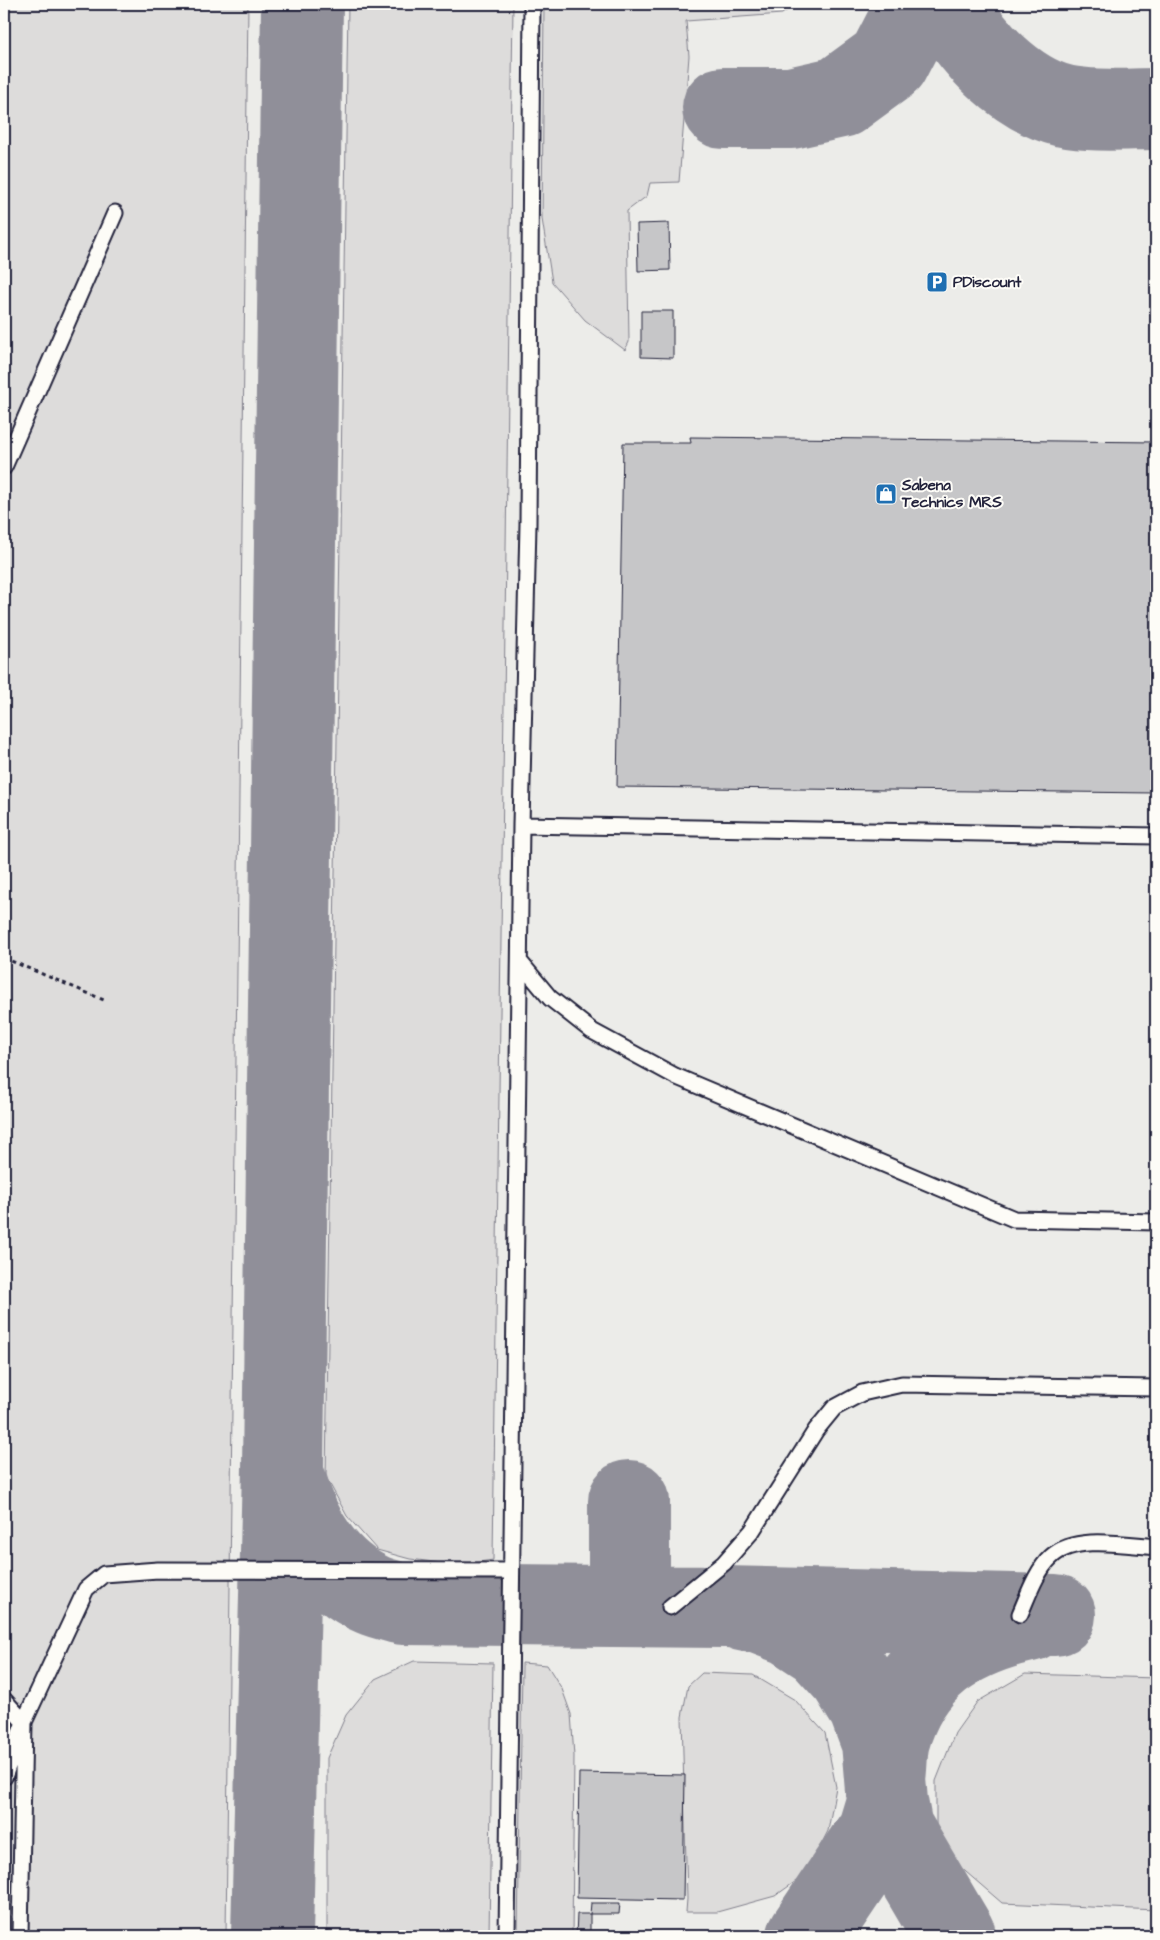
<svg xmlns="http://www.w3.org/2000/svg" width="1160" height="1940" font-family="'Architects Daughter',sans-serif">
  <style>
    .built { fill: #ecece9 }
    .green { fill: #dddcdb; stroke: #807f8b }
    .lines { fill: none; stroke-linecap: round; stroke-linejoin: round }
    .taxiway { stroke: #908f99; stroke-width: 82 }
    .building { fill: #c6c6c8; stroke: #22223b }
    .service-casing { stroke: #22223b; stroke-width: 19 }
    .path { stroke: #22223b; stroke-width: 3; stroke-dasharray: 4 4; stroke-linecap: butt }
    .service { stroke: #fdfcf7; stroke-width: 15 }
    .labels { text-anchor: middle; stroke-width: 4; stroke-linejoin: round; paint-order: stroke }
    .poi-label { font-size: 15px; font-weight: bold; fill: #22223b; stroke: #fdfcf7; text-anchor: start }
  </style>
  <rect width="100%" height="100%" fill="#fdfcf7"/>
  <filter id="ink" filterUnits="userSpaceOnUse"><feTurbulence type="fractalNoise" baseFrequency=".02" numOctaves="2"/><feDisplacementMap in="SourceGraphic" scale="10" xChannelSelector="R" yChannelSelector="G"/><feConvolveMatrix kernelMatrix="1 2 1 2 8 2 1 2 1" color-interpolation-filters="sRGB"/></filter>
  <g filter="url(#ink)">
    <path class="built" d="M4 4H1156V1936H4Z"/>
    <path class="green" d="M4 4H248L226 1936H4Z
      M348 4H513L493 1560 458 1565 410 1559 377 1550 347 1516 326 1477Z
      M544 4H796L782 14 686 21 689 56 679 182 650 183 647 196 627 211 629 342 625 350 585 320 552 282 542 219Z
      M414 1661 493 1663 489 1936H327V1758L346 1715 375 1679Z
      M522 1663 547 1665 562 1689 571 1714 574 1756 572 1936H518Z
      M702 1673 753 1675 795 1700 825 1733 836 1787 828 1831 806 1874 775 1896 717 1912H686L687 1899 682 1717 688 1686Z
      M1025 1674 1156 1678V1910L1002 1903 959 1866 936 1826V1781L955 1733 977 1702Z"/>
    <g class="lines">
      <path class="taxiway" d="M950 4C968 46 1018 95 1064 106 1094 112 1126 109 1156 109
        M723 108H791L840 97 888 62 918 4
        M286 1482C299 1530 327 1575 373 1595 382 1599 393 1601 403 1604L724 1607 1055 1615
        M629 1501V1606
        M746 1611 760 1613 791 1625 823 1646 850 1676 869 1707 882 1742 887 1802 878 1832 808 1936
        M885 1778C887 1766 886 1752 889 1740 909 1668 960 1636 1029 1621
        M887 1802 892 1829 955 1936
        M272 1936 283 1468 302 4"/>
    </g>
    <path class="building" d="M669 223 670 270 638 271 637 224Z
      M641 311H673V358L641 357Z
      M690 437 1156 442V793L617 787 623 443H691Z
      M579 1773 685 1775 683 1900 577 1898Z
      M591 1903H620L619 1914H590Z
      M577 1914H590V1936H576Z"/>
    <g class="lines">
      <g class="service-casing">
        <path id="service" d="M4 467 115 213
          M521 825 1156 836
          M520 962 550 998 592 1031 675 1076 1014 1219 1156 1222
          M670 1607 724 1563 752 1531 816 1430 834 1408 862 1393 902 1384 1156 1388
          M1020 1614C1028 1596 1036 1571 1051 1557 1075 1534 1126 1545 1156 1547
          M4 1700 24 1722 4 1777
          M20 1936 24 1722 86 1589 104 1574 158 1570 511 1571
          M507 1936 521 825 528 524 532 4"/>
      </g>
      <path class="path" d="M4 958 104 1000"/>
      <use href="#service" class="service"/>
    </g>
  </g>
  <defs>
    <g id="parking-square" transform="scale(1.125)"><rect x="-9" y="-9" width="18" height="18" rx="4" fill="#1f6fb2" stroke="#fdfcf7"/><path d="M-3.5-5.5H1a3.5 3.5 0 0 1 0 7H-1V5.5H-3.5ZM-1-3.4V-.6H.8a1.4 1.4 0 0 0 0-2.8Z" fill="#fff"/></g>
    <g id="shop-square" transform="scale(1.125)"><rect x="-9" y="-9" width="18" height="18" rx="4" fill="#1f6fb2" stroke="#fdfcf7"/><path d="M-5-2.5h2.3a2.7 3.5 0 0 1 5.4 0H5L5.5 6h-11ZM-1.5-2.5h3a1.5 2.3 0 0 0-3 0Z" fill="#fff"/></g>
  </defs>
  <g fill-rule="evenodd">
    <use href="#parking-square" x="937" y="282"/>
    <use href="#shop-square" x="886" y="494"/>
  </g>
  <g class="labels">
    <g class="poi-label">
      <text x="953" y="287">PDiscount</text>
      <text x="902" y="490">Sabena<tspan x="902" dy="17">Technics MRS</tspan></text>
    </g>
  </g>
  <rect width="1160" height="1940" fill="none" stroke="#fdfcf7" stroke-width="20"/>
  <rect x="10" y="10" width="1140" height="1920" fill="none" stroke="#22223b" stroke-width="2" filter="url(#ink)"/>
</svg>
